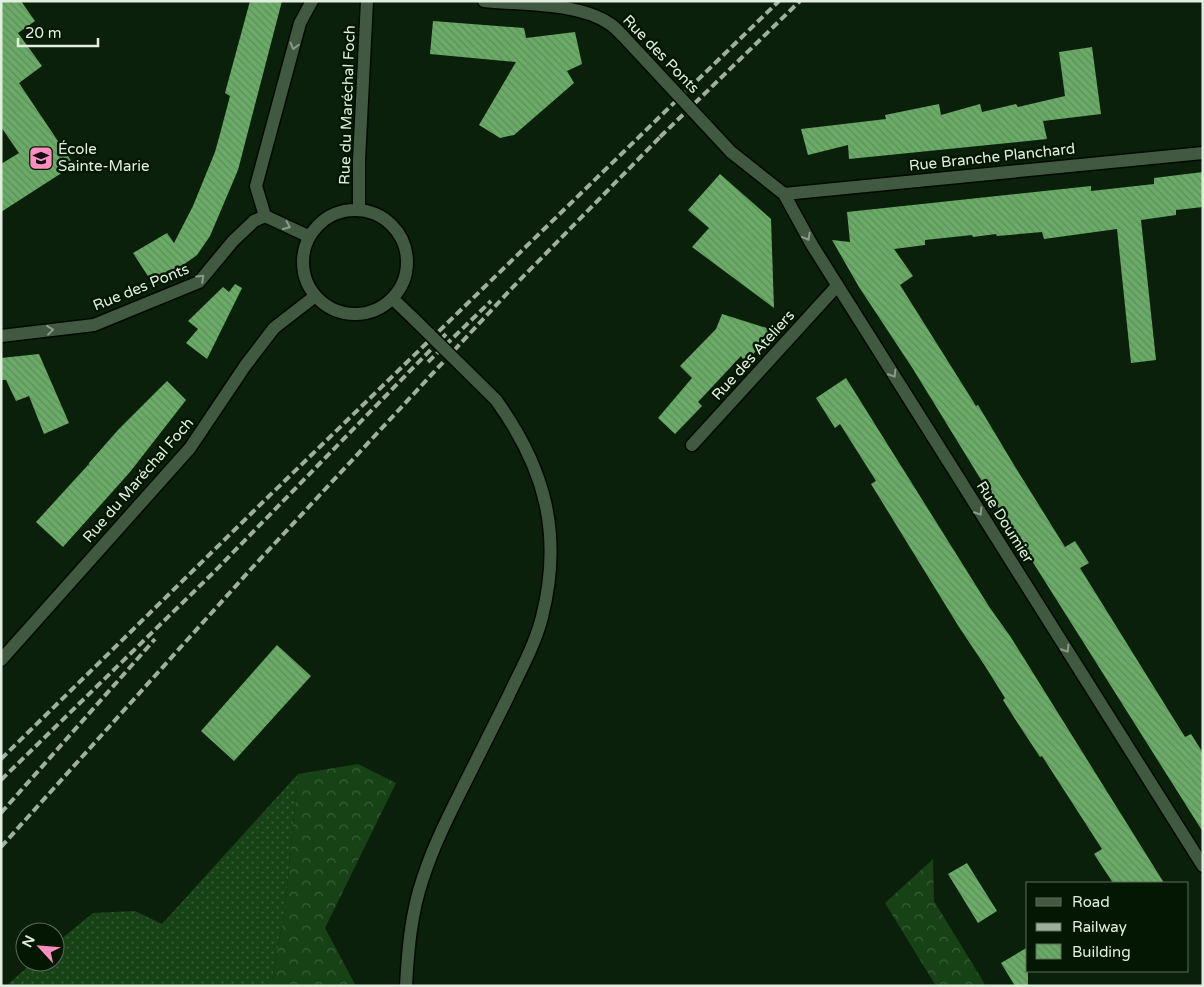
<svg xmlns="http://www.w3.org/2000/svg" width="1204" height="987" font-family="'Varela Round',sans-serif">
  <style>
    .grass { fill: url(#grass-dots) }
    .forest { fill: url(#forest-crowns) }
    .building { fill: url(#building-back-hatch) }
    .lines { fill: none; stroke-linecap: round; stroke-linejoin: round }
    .street-casing { stroke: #000900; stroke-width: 15 }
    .secondary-casing { stroke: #000900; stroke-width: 15 }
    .street { stroke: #425941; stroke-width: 12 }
    .secondary { stroke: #425941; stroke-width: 12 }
    .rail { stroke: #9faf9e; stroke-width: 4; stroke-dasharray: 8 4; stroke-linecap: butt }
    .street-bridge-casing { stroke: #000900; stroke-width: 15; stroke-linecap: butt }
    .secondary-bridge-casing { stroke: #000900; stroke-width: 15; stroke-linecap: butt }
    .street-bridge { stroke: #425941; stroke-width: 12 }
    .secondary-bridge { stroke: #425941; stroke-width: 12 }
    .oneway { stroke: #8a9c89 }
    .labels { text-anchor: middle; stroke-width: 5; stroke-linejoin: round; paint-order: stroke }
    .street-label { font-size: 15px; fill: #e2efe0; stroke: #041703 }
    .poi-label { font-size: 15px; fill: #e2efe0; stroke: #041703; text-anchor: start }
  </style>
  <defs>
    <pattern id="grass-dots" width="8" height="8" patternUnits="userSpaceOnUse" patternTransform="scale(1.25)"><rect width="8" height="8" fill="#174216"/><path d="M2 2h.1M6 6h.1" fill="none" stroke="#385e38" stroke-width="1.8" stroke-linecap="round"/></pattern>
    <pattern id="forest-crowns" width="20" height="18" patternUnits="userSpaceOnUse" patternTransform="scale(1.25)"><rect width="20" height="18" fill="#174216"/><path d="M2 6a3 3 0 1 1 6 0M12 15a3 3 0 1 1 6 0" fill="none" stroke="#385e38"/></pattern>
    <pattern id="building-back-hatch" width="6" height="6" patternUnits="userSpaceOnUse" patternTransform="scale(1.25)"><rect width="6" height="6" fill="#6aab67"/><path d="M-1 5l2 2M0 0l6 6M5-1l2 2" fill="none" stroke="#5f8d5c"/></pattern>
  </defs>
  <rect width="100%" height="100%" fill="#0b200b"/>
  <path class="grass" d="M298 774 285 908 271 986H6L33 962H55V944L93 913 135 911 162 924Z"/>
  <path class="forest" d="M358 764 396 783 325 928 356 986H271L285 908 298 774Z
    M933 859 934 901 986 986H936L885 903Z"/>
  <path class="building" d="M1 1H21L35 21 18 33 42 66 19 83 74 165 1 212V164L19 153 1 127Z
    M250 1H282L238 170 210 236 197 255 151 288 153 284 133 253 167 233 174 243 193 206 215 152 220 134 230 96 225 93Z
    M433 21 524 28 526 38 575 32 582 64 567 71 574 83 514 135 500 138 479 125 516 62 430 54Z
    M1092 47 1101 114 1043 121 1047 139 849 159 848 145 808 155 801 129 886 119 885 115 939 104 941 115 980 104 982 112 1016 104 1018 107 1065 96 1059 52Z
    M1203 172V207L1176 210V215L1141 220 1156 360 1131 363 1117 229 1044 239 1042 232 997 236 996 234 973 237 972 235 925 240V245L894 249 913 276 900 285 976 406 978 405 1014 465 1065 547 1075 541 1089 563 1080 568 1185 737 1191 734 1203 753V832L991 496 913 369 859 287 832 240 850 242 847 212 1091 186V191L1154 184V178Z
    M720 174 771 219 774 308 692 247 709 228 688 210Z
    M235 284 242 288 207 359 186 343 198 329 188 321 223 287 229 292Z
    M722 314 776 331 745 362 741 356 698 402 702 406 675 434 658 418 692 378 680 366 716 329Z
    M39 354 69 423 44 434 29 396 16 401 6 380H1V358Z
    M846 378 990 608 1010 636 1164 883H1113L1094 854 1102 849 1042 756 1040 757 1015 719 1003 700 1005 698 985 666 959 627 871 484 876 481 840 424 835 428 816 398Z
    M167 381 186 400 130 472 63 547 36 522 88 465V467L89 463 118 430Z
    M277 645 311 676 234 761 201 731Z
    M967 863 997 911 978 923 948 874Z
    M1028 947V986H1015L1001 963Z"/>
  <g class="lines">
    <g class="street-casing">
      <path id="street" d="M484 1C521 5 578 2 610 24 615 27 620 33 624 37
        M731 152 784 194 812 245 1203 866
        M784 194 1203 153
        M308 236 265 216 256 186 300 23 312 1
        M1 336 94 325 199 282 233 241 254 221 265 216
        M692 445 837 286
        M1 660 190 448 245 366 274 328 314 297"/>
    </g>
    <g class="secondary-casing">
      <path id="secondary" d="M303 262a52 52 0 1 1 104 0a52 52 0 1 1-104 0Z
        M359 210V160L367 1
        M393 299 415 320
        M406 986C408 949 411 913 423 878 434 844 450 813 466 781 480 753 494 725 508 697 520 671 535 645 542 617 563 534 545 468 496 400"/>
    </g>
    <use href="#street" class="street"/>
    <use href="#secondary" class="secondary"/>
    <path class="rail" d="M660 137 800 1
      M428 362 491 301
      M1 759 264 501 779 1
      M1 780 213 573 446 334
      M1 813 155 639
      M1 847 251 569 513 287 664 133"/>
    <g class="street-bridge-casing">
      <path id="street-bridge" d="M624 37 731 152"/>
    </g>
    <g class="secondary-bridge-casing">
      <path id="secondary-bridge" d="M415 320 496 400"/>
    </g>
    <use href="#street-bridge" class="street-bridge"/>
    <use href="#secondary-bridge" class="secondary-bridge"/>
  </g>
  <defs><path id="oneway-chevron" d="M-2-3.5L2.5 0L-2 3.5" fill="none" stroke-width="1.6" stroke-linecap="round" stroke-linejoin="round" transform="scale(1.25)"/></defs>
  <g class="oneway">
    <use href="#oneway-chevron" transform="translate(294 46) rotate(105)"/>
    <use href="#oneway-chevron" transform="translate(287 226) rotate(25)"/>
    <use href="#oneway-chevron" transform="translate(807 237) rotate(61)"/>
    <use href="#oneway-chevron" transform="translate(201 278) rotate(-44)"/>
    <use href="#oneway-chevron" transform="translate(50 330) rotate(-7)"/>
    <use href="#oneway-chevron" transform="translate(893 374) rotate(58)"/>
    <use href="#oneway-chevron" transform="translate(979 512) rotate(58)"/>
    <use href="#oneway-chevron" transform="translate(1066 649) rotate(58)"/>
  </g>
  <defs>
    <g id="school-square" transform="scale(1.25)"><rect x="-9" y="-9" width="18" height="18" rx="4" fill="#fd8ebf" stroke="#041703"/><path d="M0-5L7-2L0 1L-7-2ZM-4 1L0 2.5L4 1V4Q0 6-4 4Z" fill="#111"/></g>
  </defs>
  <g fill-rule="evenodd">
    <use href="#school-square" x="41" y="158"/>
  </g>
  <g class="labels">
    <g class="street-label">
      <text transform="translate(661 54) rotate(46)" y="5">Rue des Ponts</text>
      <text transform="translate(347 105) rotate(-88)" y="5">Rue du Maréchal Foch</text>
      <text transform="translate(992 157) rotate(-6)" y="5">Rue Branche Planchard</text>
      <text transform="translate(141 287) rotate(-22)" y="5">Rue des Ponts</text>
      <text transform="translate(753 355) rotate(-48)" y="5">Rue des Ateliers</text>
      <text transform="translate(138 480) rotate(-49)" y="5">Rue du Maréchal Foch</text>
      <text transform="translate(1005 522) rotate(58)" y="5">Rue Doumier</text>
    </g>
    <g class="poi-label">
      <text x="58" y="154">École<tspan x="58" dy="17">Sainte-Marie</tspan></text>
    </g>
  </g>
  <rect width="1204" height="987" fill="none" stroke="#e2efe0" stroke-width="5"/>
  <rect x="1026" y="882" width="162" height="90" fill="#041703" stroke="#5d6d5b"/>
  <rect x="1036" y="898" width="25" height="8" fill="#425941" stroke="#5d6d5b"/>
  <text x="1072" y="907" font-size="15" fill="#e2efe0">Road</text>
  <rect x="1036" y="923" width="25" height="8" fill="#9faf9e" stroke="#5d6d5b"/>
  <text x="1072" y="932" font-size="15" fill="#e2efe0">Railway</text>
  <rect x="1036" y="944" width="25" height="15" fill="url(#building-back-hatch)" stroke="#5d6d5b"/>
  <text x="1072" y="957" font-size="15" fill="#e2efe0">Building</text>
  <g transform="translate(40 947) rotate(296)"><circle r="24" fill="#041703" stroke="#5d6d5b"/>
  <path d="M0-4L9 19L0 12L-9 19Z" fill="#fd8ebf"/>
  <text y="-8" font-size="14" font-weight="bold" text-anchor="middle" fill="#e2efe0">N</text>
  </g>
  <path d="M18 38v8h80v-8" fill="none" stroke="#e2efe0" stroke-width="2.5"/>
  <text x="25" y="38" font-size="15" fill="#e2efe0" stroke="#041703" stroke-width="4" paint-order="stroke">20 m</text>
</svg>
